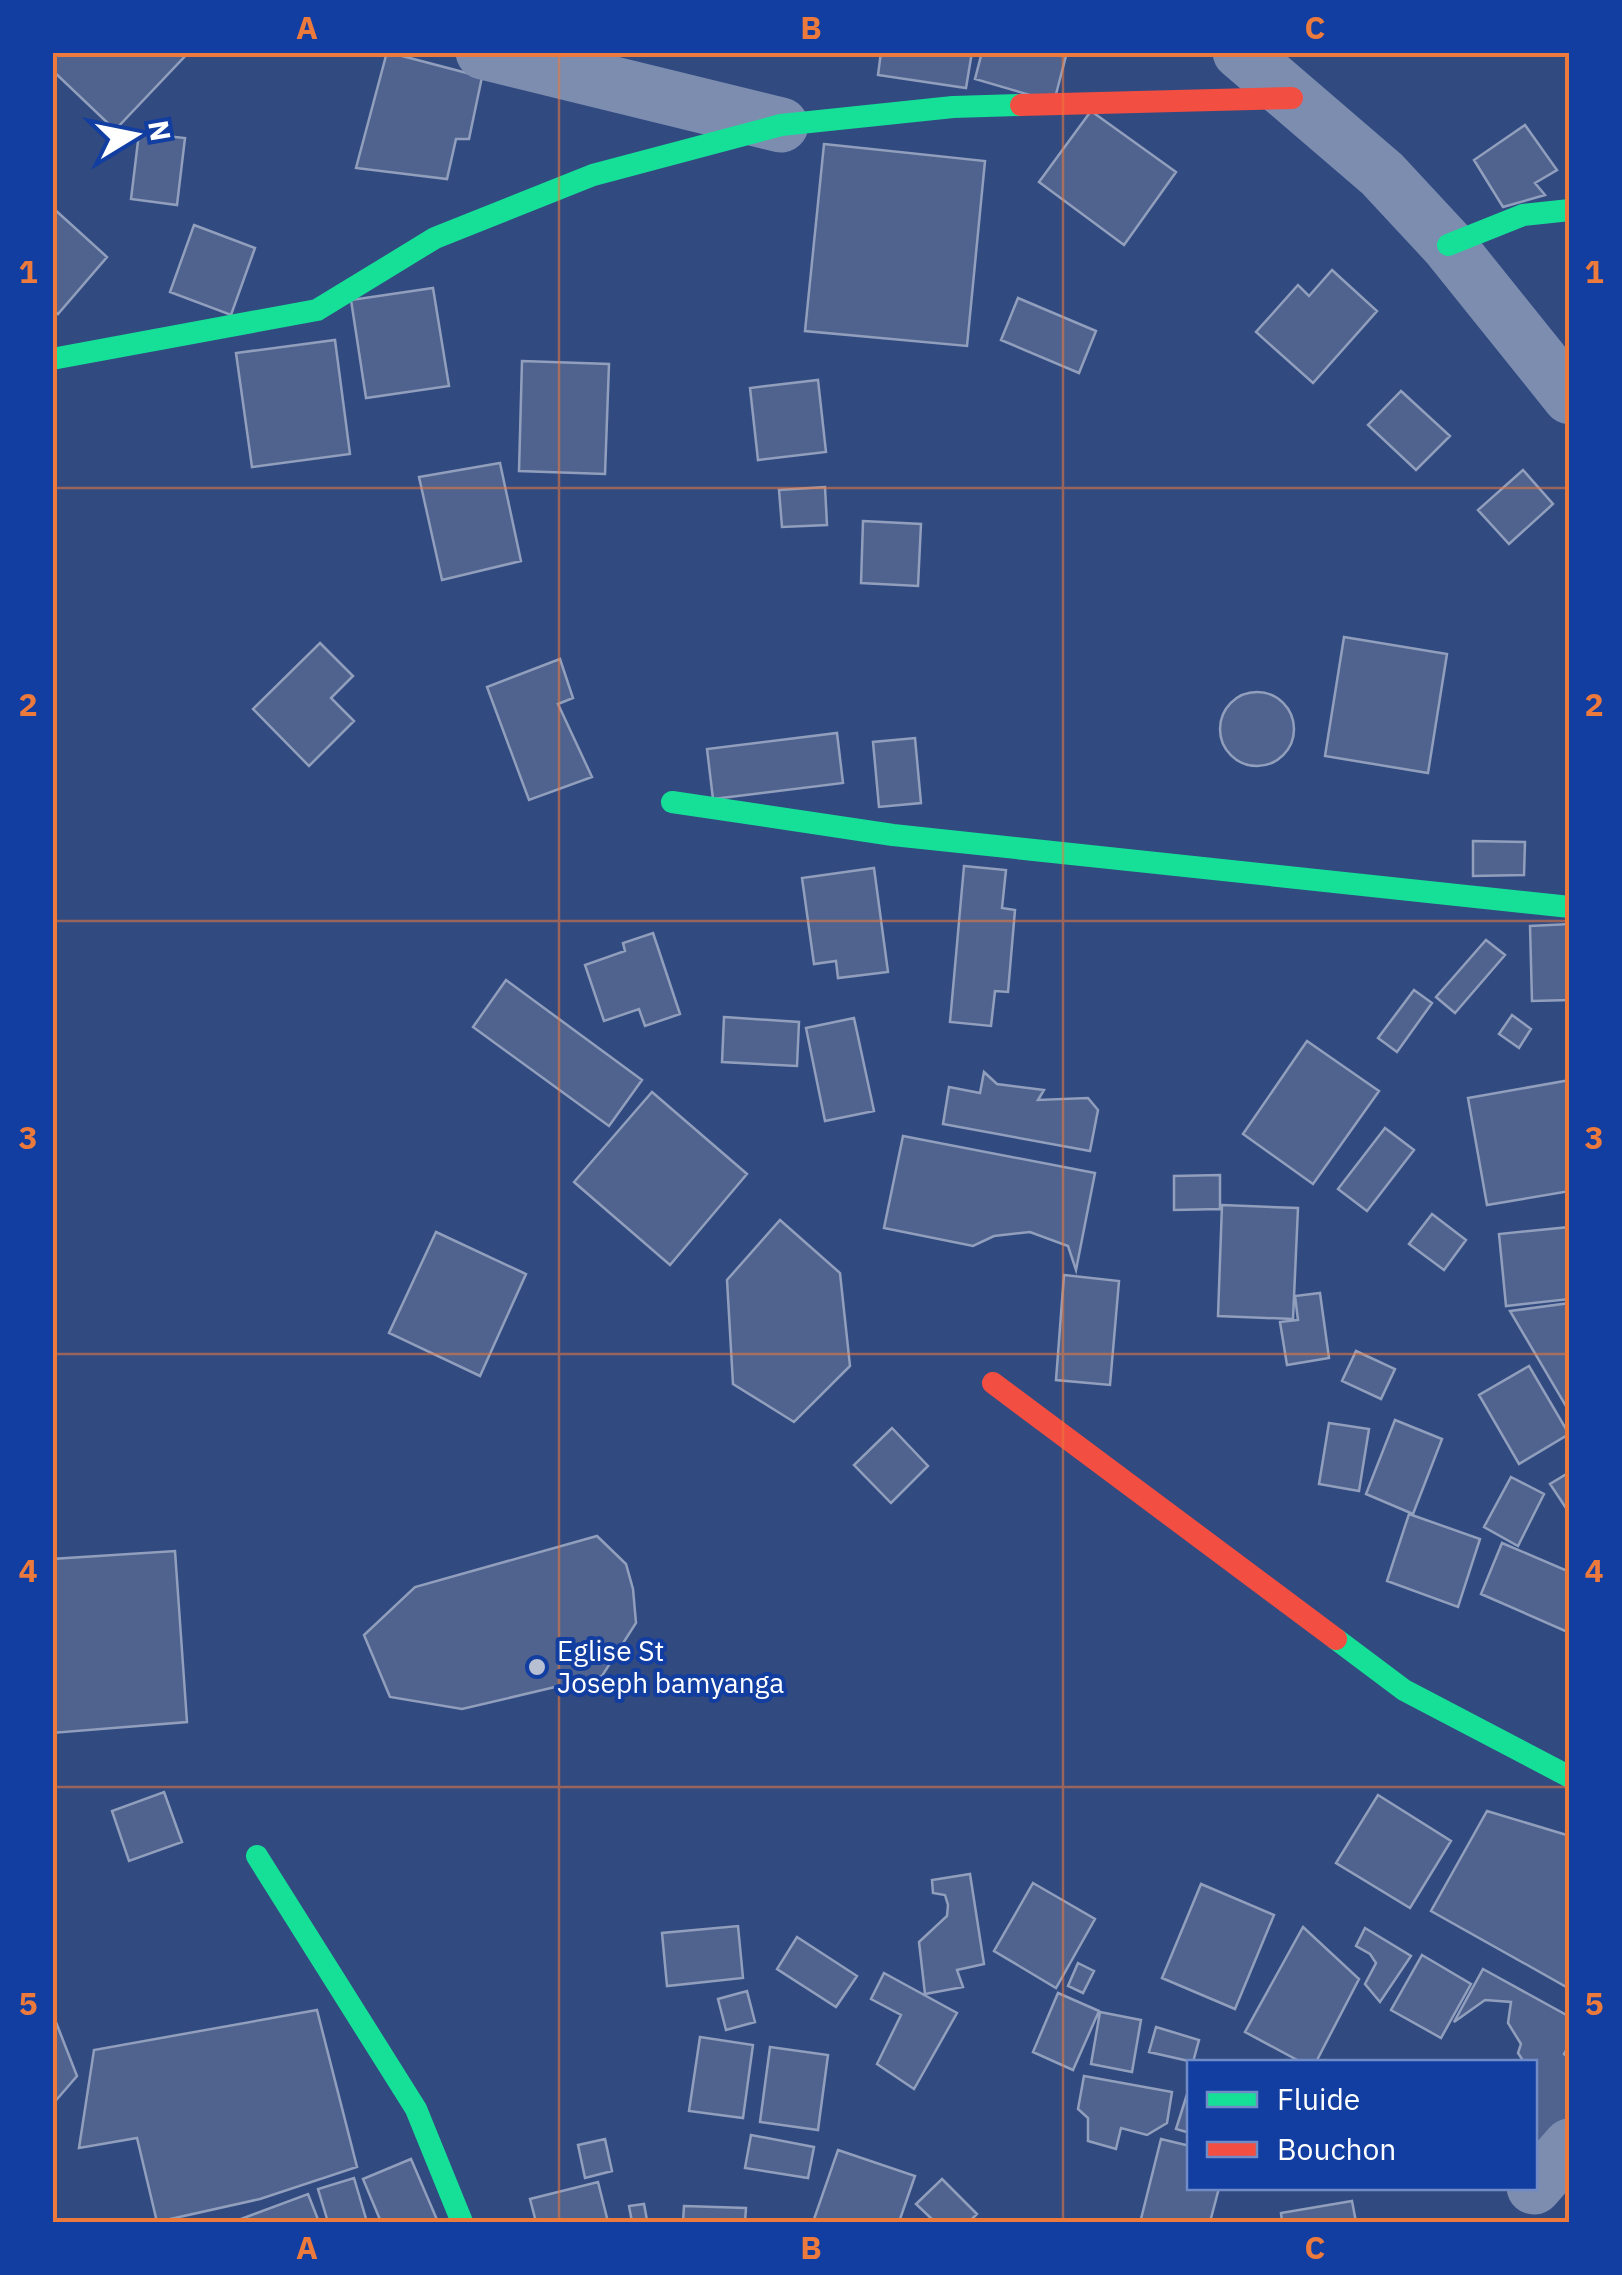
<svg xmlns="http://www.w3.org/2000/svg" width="1622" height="2275" font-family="'IBM Plex Sans',sans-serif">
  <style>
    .building { fill: #4f638e; stroke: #919fbd; stroke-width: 2.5 }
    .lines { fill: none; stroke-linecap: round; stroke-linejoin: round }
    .street { stroke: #7c8db0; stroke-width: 55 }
    .fast { stroke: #16e098; stroke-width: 22 }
    .jam { stroke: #f24e42; stroke-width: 22 }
    .grid { fill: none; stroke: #ed7a3d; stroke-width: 2.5; stroke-opacity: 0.55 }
    .poi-dot { fill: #b7c0d3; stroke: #113ea0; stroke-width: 4 }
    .labels { text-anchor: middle; stroke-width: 8; stroke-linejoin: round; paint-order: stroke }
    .poi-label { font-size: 28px; fill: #fff; stroke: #113ea0; text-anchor: start }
    .neatline { fill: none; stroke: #ed7a3d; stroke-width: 4 }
    .grid-label { font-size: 32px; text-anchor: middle; font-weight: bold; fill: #ed7a3d }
  </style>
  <rect width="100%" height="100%" fill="#314a80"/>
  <path class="building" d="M52 52H189L115 130 52 70Z
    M387 52 482 77 469 139H456L447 179 356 168Z
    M881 52H972L966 88 878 75Z
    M982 52H1067L1054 102 975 79Z
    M1091 111 1176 172 1124 245 1039 182Z
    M1525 125 1557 170 1535 183 1545 195 1503 207 1474 160Z
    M139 133 185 138 177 205 131 199Z
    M824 144 985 161 967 346 805 331Z
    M53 208 107 257 58 314 52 309Z
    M194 225 255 248 231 315 170 292Z
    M1332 270 1377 311 1313 383 1256 332 1298 285 1309 296Z
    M433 288 449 386 366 398 351 300Z
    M1018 298 1096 331 1079 373 1001 340Z
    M335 340 350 454 252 467 236 353Z
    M522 361 609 364 605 474 519 471Z
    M818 380 826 452 758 460 750 388Z
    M1401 391 1450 436 1416 470 1368 425Z
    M500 463 521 561 442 580 419 477Z
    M1523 470 1553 504 1509 544 1478 510Z
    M825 487 827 525 782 527 779 490Z
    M863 521 921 524 918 586 861 583Z
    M1344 637 1447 654 1428 773 1325 756Z
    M320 643 353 676 331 698 354 721 309 766 253 709Z
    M560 659 573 698 558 704 592 777 529 800 487 687Z
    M1220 729a37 37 0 1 1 74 0a37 37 0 1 1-74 0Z
    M837 733 843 783 713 799 707 749Z
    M915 738 921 803 879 807 873 742Z
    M1473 841 1525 842 1524 875 1473 876Z
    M964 866 1006 870 1002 908 1015 910 1008 992 995 991 991 1026 950 1022Z
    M874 868 888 972 838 978 836 961 814 964 802 878Z
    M1570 924V1000L1532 1001 1530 926Z
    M653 933 680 1014 645 1026 639 1009 604 1021 585 965 625 951 623 943Z
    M1486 940 1505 955 1455 1013 1436 997Z
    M506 980 642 1080 609 1126 473 1027Z
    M1414 990 1432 1003 1397 1052 1378 1038Z
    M1512 1015 1531 1029 1519 1048 1499 1034Z
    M724 1017 799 1022 797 1066 722 1062Z
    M854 1018 874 1111 825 1121 806 1028Z
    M1307 1041 1379 1091 1313 1184 1243 1134Z
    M984 1072 997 1084 1044 1090 1038 1100 1088 1098 1098 1110 1090 1151 943 1124 949 1087 980 1093Z
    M1570 1080V1191L1487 1205 1468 1098Z
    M652 1092 747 1174 670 1265 574 1182Z
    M1385 1128 1414 1150 1367 1211 1338 1189Z
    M903 1136 1095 1173 1076 1270 1068 1246 1030 1232 994 1236 973 1246 884 1228Z
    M1220 1175V1209L1174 1210V1176Z
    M1222 1205 1298 1208 1293 1319 1218 1316Z
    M1432 1214 1466 1240 1444 1270 1409 1244Z
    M780 1220 840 1273 850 1366 794 1422 733 1384 727 1280Z
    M1570 1227V1299L1506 1306 1499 1234Z
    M436 1232 526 1274 480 1376 389 1333Z
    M1064 1275 1119 1281 1110 1385 1056 1380Z
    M1320 1293 1329 1358 1287 1365 1280 1322 1298 1320 1295 1296Z
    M1570 1303V1413L1510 1311Z
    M1356 1351 1395 1369 1381 1399 1342 1381Z
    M1529 1366 1569 1434 1519 1464 1479 1395Z
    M1395 1420 1442 1439 1413 1514 1366 1494Z
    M1329 1423 1369 1429 1359 1491 1319 1484Z
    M892 1428 928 1466 891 1503 854 1465Z
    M1570 1472V1514L1550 1484Z
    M1511 1477 1544 1494 1518 1546 1484 1527Z
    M1409 1514 1480 1539 1458 1607 1387 1581Z
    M597 1536 626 1564 633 1589 636 1623 602 1676 462 1709 390 1697 364 1635 415 1587Z
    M1502 1543 1570 1572V1633L1481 1594Z
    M175 1551 187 1722 52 1733V1559Z
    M164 1792 182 1842 129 1861 112 1811Z
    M1378 1795 1451 1841 1410 1908 1336 1863Z
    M1487 1811 1570 1836V1989L1431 1911Z
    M970 1874 984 1964 957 1970 963 1987 925 1994 919 1942 947 1916 948 1905 945 1895 933 1893 932 1880Z
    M1033 1883 1095 1919 1056 1988 994 1951Z
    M1201 1884 1274 1915 1235 2009 1162 1978Z
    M738 1926 743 1978 667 1986 662 1933Z
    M1303 1927 1359 1979 1316 2062H1301L1245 2032Z
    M1365 1928 1411 1956 1380 2002 1365 1984 1376 1963 1370 1954 1356 1946Z
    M797 1937 857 1976 836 2007 777 1969Z
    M1422 1955 1471 1984 1441 2038 1391 2010Z
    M1078 1963 1094 1971 1083 1993 1068 1986Z
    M1483 1969 1570 2017V2044L1564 2054 1570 2059V2118L1534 2172V2062H1524L1518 2053 1521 2044 1508 2023 1511 2002 1485 2000 1454 2022Z
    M884 1973 957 2013 914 2089 877 2064 901 2015 871 1999Z
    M747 1991 755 2022 726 2030 718 1999Z
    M1058 1993 1099 2011 1073 2070 1033 2052Z
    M317 2010 357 2167 260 2199 157 2222 137 2138 79 2148 94 2050Z
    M52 2012 77 2076 52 2105Z
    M1100 2012 1141 2020 1132 2072 1091 2064Z
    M1156 2027 1199 2040 1193 2062 1149 2052Z
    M700 2037 753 2045 743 2118 689 2111Z
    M770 2047 828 2055 818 2130 760 2122Z
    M1084 2076 1172 2092 1167 2123 1147 2135 1121 2128 1116 2149 1088 2141V2118L1078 2109Z
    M1190 2085V2133L1176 2129Z
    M751 2135 814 2147 808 2178 745 2168Z
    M605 2139 612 2171 585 2178 578 2145Z
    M1161 2139 1190 2146V2188H1219L1210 2222H1156L1141 2219Z
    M838 2150 915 2176 899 2222H813Z
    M411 2159 438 2222H381L363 2179Z
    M354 2178 367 2222H328L318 2189Z
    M942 2179 977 2214 969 2222H935L916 2204Z
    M598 2182 608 2222H536L530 2199Z
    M308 2194 319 2222H233Z
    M1352 2201 1356 2222H1282L1281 2213Z
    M644 2204 647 2220 632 2222 629 2206Z
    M684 2206 746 2208 745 2222H683Z"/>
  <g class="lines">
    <path class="street" d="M483 52 781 125
      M1240 52 1382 174 1448 245 1570 397
      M1534 2187 1570 2146"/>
    <path class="fast" d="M1448 245 1523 215 1570 210
      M52 359 317 310 435 238 593 175 781 125 953 107 1021 105
      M672 802 893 835 1570 907
      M1336 1639 1404 1690 1570 1777
      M257 1856 416 2109 462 2222"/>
    <path class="jam" d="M1021 105 1292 98
      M993 1383 1336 1639"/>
  </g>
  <path class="grid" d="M559 52V2222M1063 52V2222M52 488H1570M52 921H1570M52 1354H1570M52 1787H1570"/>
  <circle class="poi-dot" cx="537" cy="1667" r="10"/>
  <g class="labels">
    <g class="poi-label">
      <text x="557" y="1661">Eglise St<tspan x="557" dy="32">Joseph bamyanga</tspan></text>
    </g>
  </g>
  <rect width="1622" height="2275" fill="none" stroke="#113ea0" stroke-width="110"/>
  <rect x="1187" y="2060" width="350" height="130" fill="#113ea0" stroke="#708bc6" stroke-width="2.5"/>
  <rect x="1207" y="2092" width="50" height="15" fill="#16e098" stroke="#708bc6" stroke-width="2.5"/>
  <text x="1277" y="2110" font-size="30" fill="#ffffff">Fluide</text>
  <rect x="1207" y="2142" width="50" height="15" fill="#f24e42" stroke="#708bc6" stroke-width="2.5"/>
  <text x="1277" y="2160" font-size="30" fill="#ffffff">Bouchon</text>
  <g transform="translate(135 135) rotate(80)" stroke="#113ea0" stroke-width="8" paint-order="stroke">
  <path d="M0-8L18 38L0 25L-18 38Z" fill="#ffffff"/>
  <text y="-15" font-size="28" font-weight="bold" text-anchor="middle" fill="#ffffff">N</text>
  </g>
  <rect x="55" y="55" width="1512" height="2165" class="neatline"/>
  <g class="grid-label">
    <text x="307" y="39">A</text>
    <text x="811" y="39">B</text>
    <text x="1315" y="39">C</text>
    <text x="28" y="283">1</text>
    <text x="1594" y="283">1</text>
    <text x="28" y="716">2</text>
    <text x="1594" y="716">2</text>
    <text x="28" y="1149">3</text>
    <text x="1594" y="1149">3</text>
    <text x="28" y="1582">4</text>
    <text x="1594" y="1582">4</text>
    <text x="28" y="2015">5</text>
    <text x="1594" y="2015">5</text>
    <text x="307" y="2259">A</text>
    <text x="811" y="2259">B</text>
    <text x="1315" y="2259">C</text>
  </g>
</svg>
